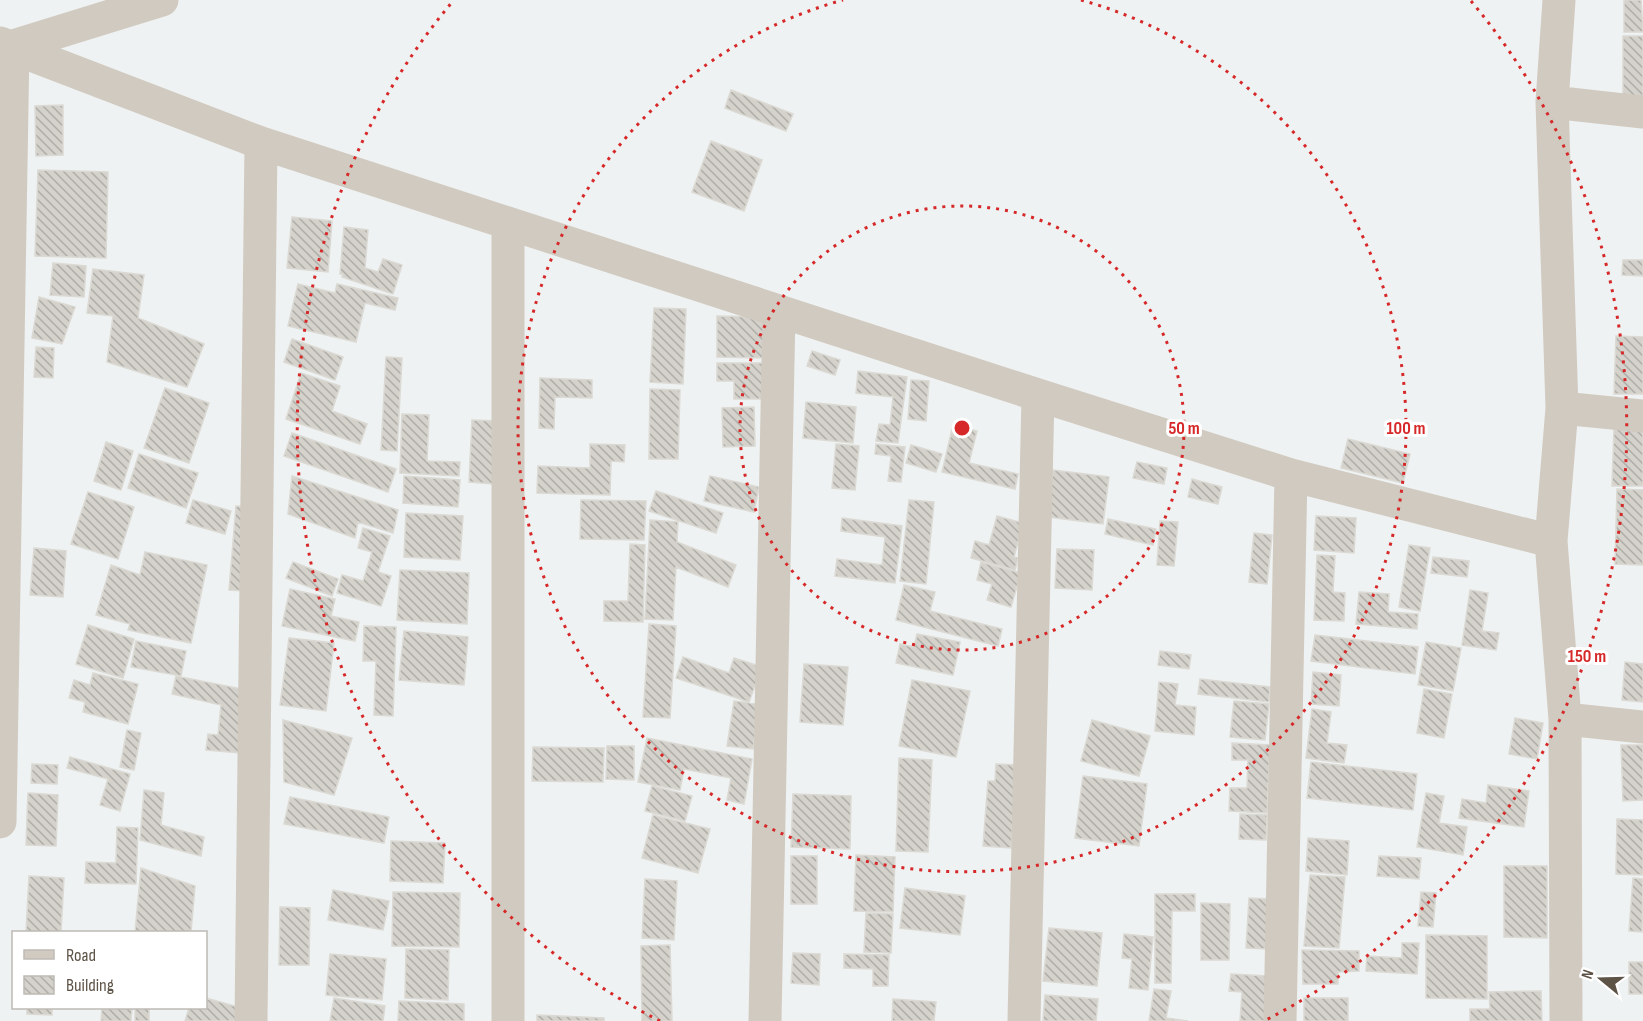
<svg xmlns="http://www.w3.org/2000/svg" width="1643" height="1021" font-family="'Sofia Sans Condensed',sans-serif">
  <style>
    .building { fill: url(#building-back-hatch); stroke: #dbd9d3; stroke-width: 1.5 }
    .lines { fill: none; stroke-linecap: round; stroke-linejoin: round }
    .minor { stroke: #d1cac0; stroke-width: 33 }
    .ring { fill: none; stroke: #d62828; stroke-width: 3; stroke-dasharray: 3 6 }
    .centre { fill: #d62828; stroke: #fff; stroke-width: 3 }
    .ring-label { font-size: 18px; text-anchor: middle; font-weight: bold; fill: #d62828; stroke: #fff; stroke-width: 6; stroke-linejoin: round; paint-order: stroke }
  </style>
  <defs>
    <pattern id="building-back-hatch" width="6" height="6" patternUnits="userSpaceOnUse" patternTransform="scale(1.5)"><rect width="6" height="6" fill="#d4d2cb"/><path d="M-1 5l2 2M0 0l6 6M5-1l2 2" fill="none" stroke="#afada7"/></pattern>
  </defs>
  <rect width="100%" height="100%" fill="#eff2f2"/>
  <path class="building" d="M1624 0H1641L1643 32H1624Z
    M1623 36H1643V98H1623Z
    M731 90 793 114 786 131 725 108Z
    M63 105V155L36 156 35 106Z
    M711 141 762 160 744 211 692 192Z
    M38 170 108 172 106 258 35 256Z
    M292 217 332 221 328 272 287 268Z
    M344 227 368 230 365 268 378 272 383 259 402 265 393 294 342 277 343 274H340Z
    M1623 260H1643V276L1622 275Z
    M53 263 86 266 84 297 50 295Z
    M93 269 144 275 138 318 204 344 187 387 107 362 113 316 87 313Z
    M298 284 335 293 337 284 398 298 395 310 365 303 356 342 288 326Z
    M39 297 75 307 62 344 32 338Z
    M654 308 686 309 683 384 650 382Z
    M717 316 767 317 766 358 717 357Z
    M1616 336 1643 337V394H1614Z
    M292 339 343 357 335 380 284 362Z
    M36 347 54 348 53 378 34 377Z
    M812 351 840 360 835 375 807 366Z
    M386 357 402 358 397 451 381 450Z
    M717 363H765L764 399H734V381H717Z
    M858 371 907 377 898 443 876 441 879 424 890 425 893 397 856 393Z
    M301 373 340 386 332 411 367 424 360 444 286 419Z
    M540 378 592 380V398L555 397 554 429 539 428Z
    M911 380 929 381 926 421 908 419Z
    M165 388 209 403 189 463 144 448Z
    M650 389 680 390 678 459H649Z
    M806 402 856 407 853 443 803 438Z
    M754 407 755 446 723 447 722 408Z
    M402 414 429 415 427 461 460 462 459 476 400 473Z
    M472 420 497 421 494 484 469 482Z
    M953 425 977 431 969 463 1018 474 1015 489 942 472Z
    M1614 428 1643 429V486H1612Z
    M292 433 396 469 388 492 284 456Z
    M1348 439 1410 454 1403 483 1341 468Z
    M106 442 133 451 121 490 94 481Z
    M590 444 625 445 624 462 611 461 610 495 537 493 538 466 590 468Z
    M836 444 859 446 855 490 832 488Z
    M876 444 905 447 901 482 888 481 891 456 875 454Z
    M911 445 942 454 936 472 906 463Z
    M139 454 198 473 186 508 128 488Z
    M1137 462 1167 468 1164 484 1133 478Z
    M1053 470 1109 477 1103 524 1048 517Z
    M292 476 398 510 393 533 358 522 355 538 288 514Z
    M404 476 460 480 458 507 403 503Z
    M710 476 759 487 754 512 704 501Z
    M1192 479 1222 487 1218 504 1188 497Z
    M1617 489 1643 490V565L1615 564Z
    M656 491 723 513 716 533 649 511Z
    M88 492 134 507 118 559 71 544Z
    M193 500 231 511 225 534 186 523Z
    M581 500 646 501 644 540 580 539Z
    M909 500 934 502 926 584 900 581Z
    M236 506 254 507 248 591 229 590Z
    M406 513 463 516 460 560 404 557Z
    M997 516 1023 523 1014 557 1018 558 1015 570 971 558 975 541 989 545Z
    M1316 516 1356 518 1354 553 1314 550Z
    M842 518 902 526 895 583 835 576 837 559 882 565 885 537 841 531Z
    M1108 519 1156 529 1153 545 1105 534Z
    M650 520 678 522 677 542 736 565 728 587 676 567 673 620 645 619Z
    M1160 521 1178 522 1174 566 1157 565Z
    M363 528 390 536 378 572 391 576 381 606 337 593 342 575 363 581 372 552 358 548Z
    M1254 533 1272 535 1267 584 1249 582Z
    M630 544 645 545 643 622 604 621V601H628Z
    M1409 545 1430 548 1420 611 1399 607Z
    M34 548 66 551 63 597 30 595Z
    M1057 549 1094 550 1092 590 1055 588Z
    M145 552 207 565 191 643 128 630 130 624 96 615 111 565 140 575Z
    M1317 555 1335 556 1333 592 1345 593 1344 621 1314 620Z
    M1433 557 1469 561 1467 577 1431 573Z
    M293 562 338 579 332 596 286 578Z
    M981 562 1021 573 1011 607 987 600 992 584 977 580Z
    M400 570 469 573 467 624 397 620Z
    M904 585 935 592 930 611 1002 629 998 646 896 620Z
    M290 589 335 599 331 616 359 622 355 641 282 626Z
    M1470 590 1488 593 1482 631 1499 633 1496 650 1462 645Z
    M1359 592 1389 594 1388 612 1418 614 1417 629 1356 624Z
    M649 624 676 626 670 718 643 717Z
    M88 625 134 639 123 678 76 664Z
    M364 626 396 627 393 716 374 715 376 661H363Z
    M404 631 468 637 464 685 399 680Z
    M917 634 960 642 953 675 896 663 900 644 914 647Z
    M1315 635 1418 647 1415 674 1311 661Z
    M289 638 334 643 326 711 280 705Z
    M136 641 186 651 181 676 131 667Z
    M1426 642 1461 648 1453 691 1418 685Z
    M1160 651 1191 655 1189 669 1158 665Z
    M683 657 729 673 734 658 762 667 749 702 676 678Z
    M1625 662 1643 664V702L1622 700Z
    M804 664 848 667 843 725 800 722Z
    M1313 672 1341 675 1339 706 1311 704Z
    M93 673 138 684 128 724 83 712 85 702 69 698 74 680 90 685Z
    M176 676 247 690 241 753 206 750 208 734 218 735 221 705 172 694Z
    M1200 679 1270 687 1269 702 1198 694Z
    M912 680 970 691 956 757 899 746Z
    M1159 682 1178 684 1175 705 1196 707 1194 735 1155 731Z
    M1424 689 1452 694 1444 738 1417 733Z
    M734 701 759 704 753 749 727 746Z
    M1234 701 1269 704 1265 740 1230 737Z
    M1312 709 1331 712 1327 743 1347 745 1344 763 1306 758Z
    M1515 718 1543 723 1537 759 1509 754Z
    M283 720 352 738 334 795 284 782Z
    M1092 720 1150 736 1139 776 1081 761Z
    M127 730 141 733 134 770 120 767Z
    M647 738 752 759 744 804 727 800 731 778 684 769 680 790 638 782Z
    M1232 743 1270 745 1267 813 1229 811 1230 788H1247L1248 760H1232Z
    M1621 745H1643V800L1623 801Z
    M607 746H634V780L606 779Z
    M533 747 604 748 603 782 532 781Z
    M70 757 130 774 120 811 100 805 108 779 67 768Z
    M899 758 932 760 928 852 896 851Z
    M1311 762 1417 774 1413 810 1307 798Z
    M32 764 58 765 57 784 31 783Z
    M996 764 1017 765 1011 848 983 846 988 781H995Z
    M1083 776 1147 784 1139 846 1075 838Z
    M1488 785 1529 791 1524 827 1459 818 1462 799 1486 803Z
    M652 786 692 796 685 821 645 811Z
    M144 790 164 793 161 825 204 837 201 856 140 840Z
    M28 793 58 795 56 846 26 845Z
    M1426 793 1444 796 1439 823 1467 827 1463 855 1417 847Z
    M793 794 851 796 850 849 791 847Z
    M290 797 389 817 384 843 284 824Z
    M1240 814 1267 815 1266 840 1239 839Z
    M653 815 710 829 698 873 642 858Z
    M1617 819 1643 820V875L1616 874Z
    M117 827 138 828 136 884 85 883 86 862 116 863Z
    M1308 838 1349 841 1347 875 1306 871Z
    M391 841 445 843 443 883 390 881Z
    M856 855 895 857 893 912 854 911Z
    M791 856H817V904H791Z
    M1379 856 1421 858 1419 879 1377 876Z
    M1504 866H1547V938L1504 937Z
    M141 868 195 886 191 932H135Z
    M1310 875 1345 877 1339 948 1304 946Z
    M29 876 64 878 61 932H26Z
    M1633 878 1643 879 1642 932 1629 931Z
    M645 879 677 881 674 940 642 938Z
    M905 888 965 896 960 935 900 928Z
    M333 890 389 901 383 930 328 920Z
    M393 892 460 893 459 947 392 946Z
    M1421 892 1436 893 1433 927 1418 926Z
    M1155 894H1195V911H1172L1171 983H1155Z
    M1249 898 1269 899 1267 949 1246 948Z
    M1201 903 1230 904 1229 960H1201Z
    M280 907 310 908 309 965H279Z
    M866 913 893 914 891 953 864 952Z
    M1049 928 1102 933 1097 986 1043 981Z
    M1124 934 1153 937 1148 990 1129 988 1132 959 1122 958Z
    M1426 935 1487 936V999L1426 998Z
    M1402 943H1419L1417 974 1366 971 1367 956 1402 958Z
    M670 945 672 1021H642L641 946Z
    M406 949 449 950 448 1000 405 998Z
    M1302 950 1359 951V971L1338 972V984H1303Z
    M793 953 820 954 819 985 791 983Z
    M330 954 386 959 382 1000 326 995Z
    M844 954 889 955 888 986H873V969L844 968Z
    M1629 962H1643V994H1629Z
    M1231 974 1268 976 1265 1021H1240L1242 992 1229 991Z
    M1154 989 1171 991 1166 1018 1188 1021H1149Z
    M1541 991 1542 1021H1470V1009H1490L1489 992Z
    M1045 995 1098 999 1096 1021H1043Z
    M206 998 245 1009 242 1021H185L189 1008H206Z
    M334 998 385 1006 383 1021H330Z
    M1304 998H1348V1021H1304Z
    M893 999 936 1002 934 1021H892Z
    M399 1001 464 1004V1021H398Z
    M27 1008H52V1015L27 1014Z
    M102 1008H132L131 1021H101Z
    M135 1008H149V1021H135Z
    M537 1015 604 1018V1021H537Z"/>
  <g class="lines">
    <path class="minor" d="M1559 0 1552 102 1562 408 1551 541 1565 719 1566 1021
      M0 43 261 143 1038 395 1291 475 1551 541
      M1552 102 1643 112
      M508 223V1021
      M1562 408 1643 416
      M1565 719 1643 727
      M0 822 13 46 162 0
      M251 1021 261 143
      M765 1021 779 311
      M1024 1021 1038 395
      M1280 1021 1291 475"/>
  </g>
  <g class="ring">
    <circle cx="962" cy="428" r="222"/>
    <path d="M1081 0A444 444 0 1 1 843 0"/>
    <path d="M660 1021A665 665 0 0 1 453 1M1471 1A665 665 0 0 1 1264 1021"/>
  </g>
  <circle cx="962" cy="428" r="9" class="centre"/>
  <g class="ring-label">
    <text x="1184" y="434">50 m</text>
    <text x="1406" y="434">100 m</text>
    <text x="1587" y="662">150 m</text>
  </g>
  <rect x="12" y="931" width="195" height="78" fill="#ffffff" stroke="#bebab5" stroke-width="1.5"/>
  <rect x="24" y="950" width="30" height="9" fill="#d1cac0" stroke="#bebab5" stroke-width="1.5"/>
  <text x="66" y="961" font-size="18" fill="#5d5347">Road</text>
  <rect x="24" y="976" width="30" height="18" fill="url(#building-back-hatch)" stroke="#bebab5" stroke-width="1.5"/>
  <text x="66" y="991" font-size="18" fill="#5d5347">Building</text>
  <g transform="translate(1601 979) rotate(289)" stroke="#ffffff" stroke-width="4.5" paint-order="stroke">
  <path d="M0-4.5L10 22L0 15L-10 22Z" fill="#5d5347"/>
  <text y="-9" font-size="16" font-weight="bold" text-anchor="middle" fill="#5d5347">N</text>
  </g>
</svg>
